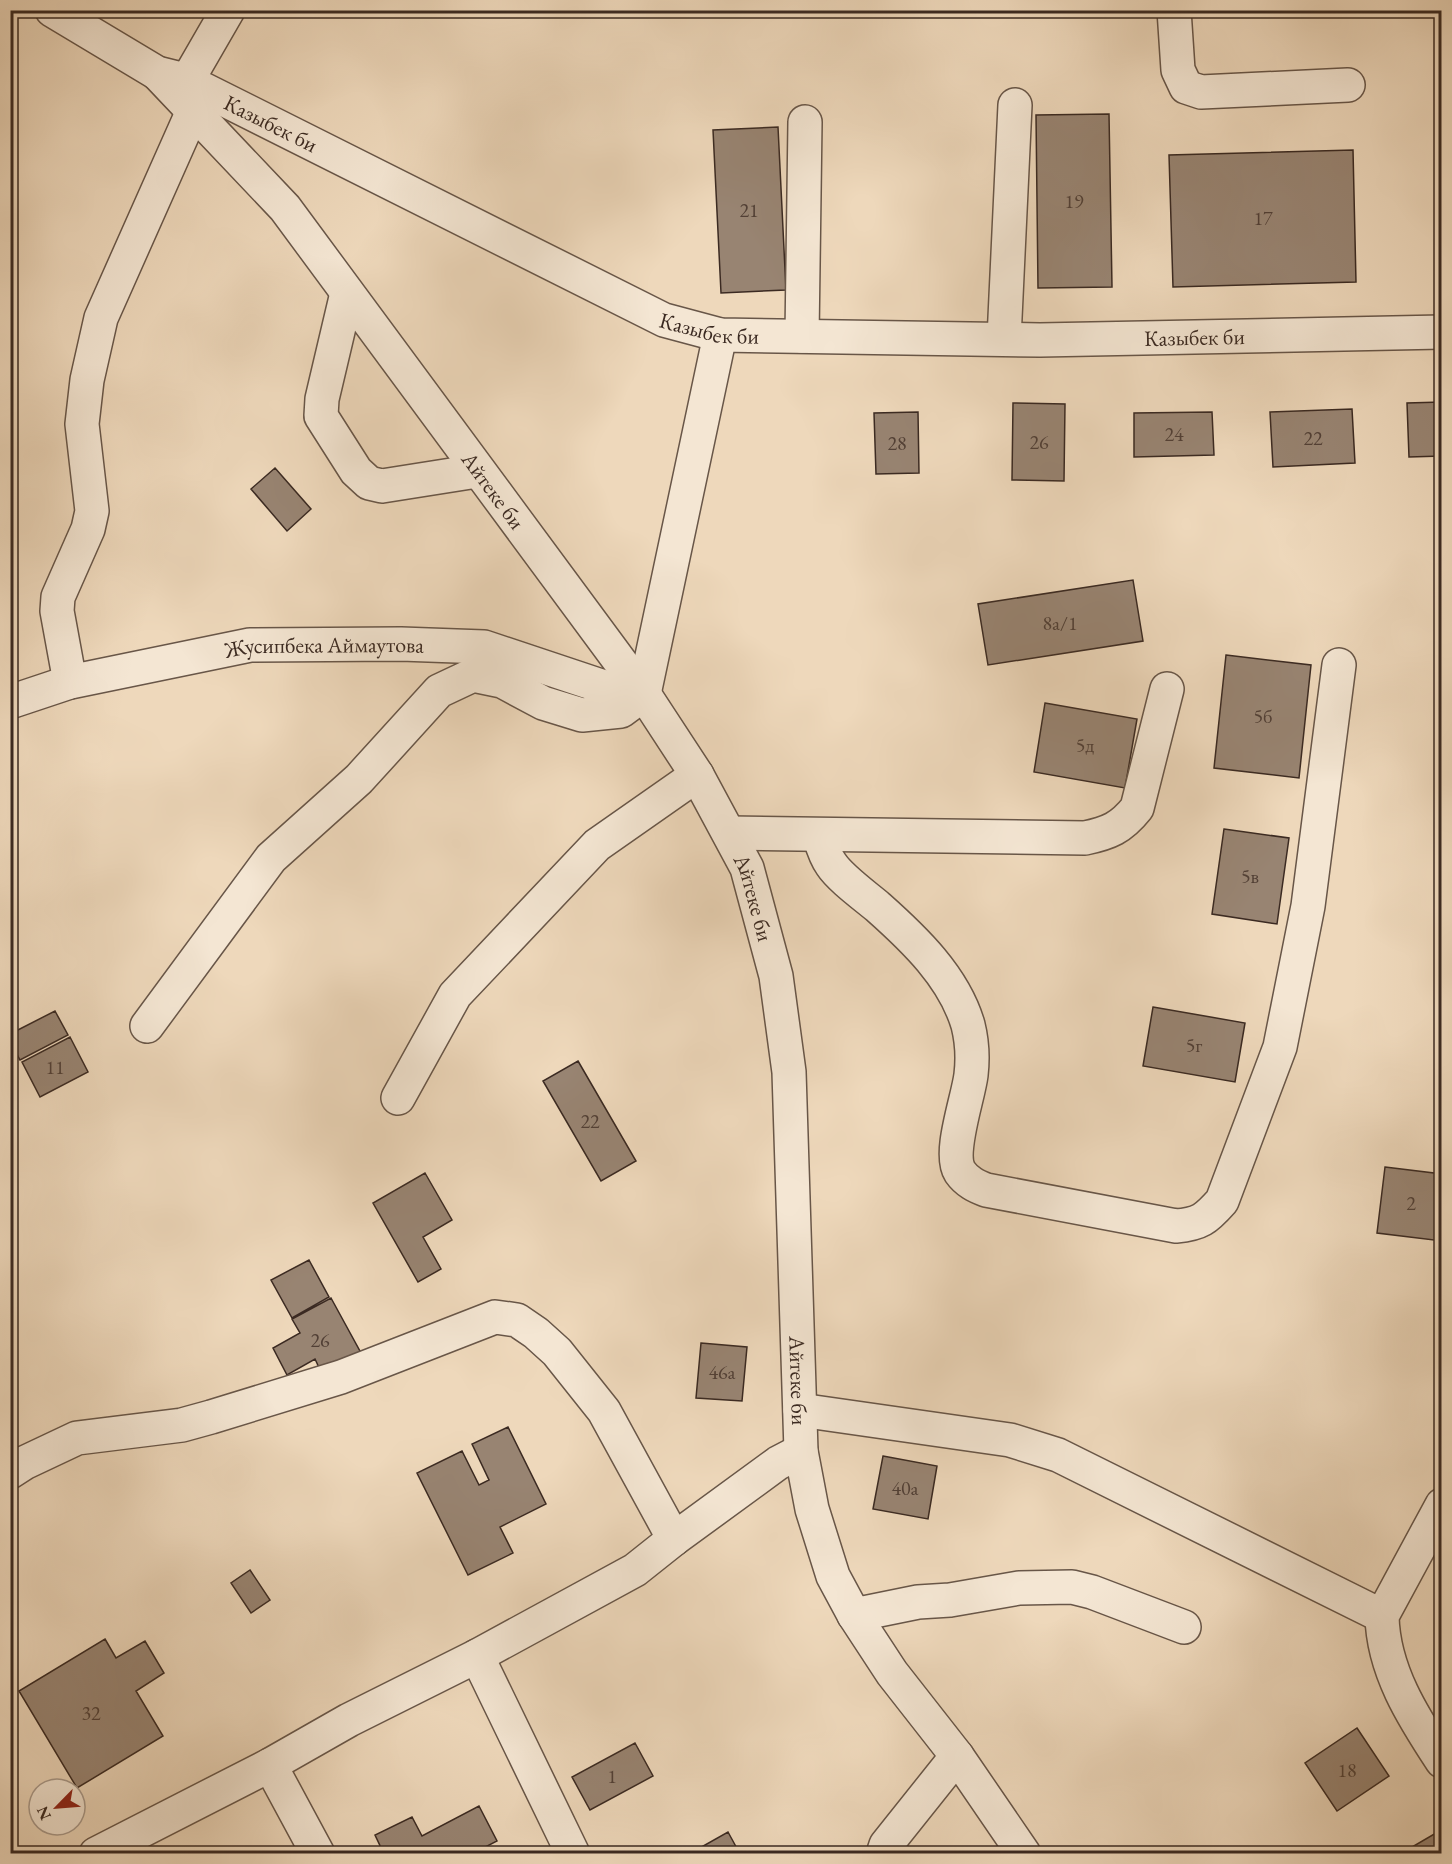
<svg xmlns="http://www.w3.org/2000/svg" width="1452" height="1864" font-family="'EB Garamond',serif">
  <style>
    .building { fill: #988472; stroke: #3b2a22; stroke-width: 1.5 }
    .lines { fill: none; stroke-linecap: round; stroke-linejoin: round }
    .minor-casing { stroke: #685648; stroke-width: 36 }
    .tertiary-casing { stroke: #685648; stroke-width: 36 }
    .minor { stroke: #f4e6d3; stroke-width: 33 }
    .tertiary { stroke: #f4e6d3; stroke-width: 33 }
    .labels { text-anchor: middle; stroke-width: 6; stroke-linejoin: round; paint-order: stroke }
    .number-label { font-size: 20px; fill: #524036 }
    .street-label { font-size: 22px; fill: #3b2a22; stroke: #f4e6d3 }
  </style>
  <rect width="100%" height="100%" fill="#eed8bb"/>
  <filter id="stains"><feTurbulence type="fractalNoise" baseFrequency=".00333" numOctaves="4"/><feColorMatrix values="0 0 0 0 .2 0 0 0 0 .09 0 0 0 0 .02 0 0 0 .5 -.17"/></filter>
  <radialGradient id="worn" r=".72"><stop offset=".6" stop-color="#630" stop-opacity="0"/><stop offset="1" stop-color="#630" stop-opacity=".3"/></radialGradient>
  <path class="building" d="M1109 114 1112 287 1038 288 1036 115Z
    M778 127 786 290 721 293 713 130Z
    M1353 150 1356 282 1173 287 1169 155Z
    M1442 402V456L1409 457 1407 403Z
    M1013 403 1065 404 1064 481 1012 480Z
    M1352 409 1355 463 1273 467 1270 412Z
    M918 412 919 473 876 474 874 413Z
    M1212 412 1214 455 1134 457V413Z
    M275 468 311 509 287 531 251 489Z
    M1133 580 1143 641 988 665 978 604Z
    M1226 655 1311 665 1299 778 1214 768Z
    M1045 703 1137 719 1125 788 1034 772Z
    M1224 829 1289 838 1277 924 1212 914Z
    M1153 1007 1245 1023 1235 1082 1143 1066Z
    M55 1011 68 1035 20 1060 10 1041V1034Z
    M70 1037 88 1072 40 1097 22 1062Z
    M578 1061 636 1161 601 1181 543 1081Z
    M1385 1167 1442 1174V1241L1377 1233Z
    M425 1173 452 1220 423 1237 441 1269 418 1282 373 1203Z
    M309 1260 329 1297 292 1318 271 1280Z
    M331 1298 361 1353 322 1374 315 1359 287 1375 273 1348 300 1333 292 1319Z
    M701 1343 747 1347 742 1401 696 1398Z
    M508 1427 546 1504 500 1527 513 1553 468 1575 417 1473 462 1451 479 1485 489 1480 472 1444Z
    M883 1456 937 1466 928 1519 873 1509Z
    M250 1570 270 1600 251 1613 231 1583Z
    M105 1639 116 1658 145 1641 164 1673 136 1691 163 1736 77 1788 19 1691Z
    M1357 1728 1389 1776 1337 1811 1305 1763Z
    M635 1743 653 1776 590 1810 572 1777Z
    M479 1806 497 1841 472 1854H384L375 1835 412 1817 422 1836Z
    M728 1832 740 1854H689Z
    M1436 1833 1442 1841V1854H1400Z"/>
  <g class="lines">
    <g class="minor-casing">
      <g id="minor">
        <path id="s1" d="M228 10 187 81 664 320 720 335 1040 340 1442 332"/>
        <path d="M1174 10 1178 70 1186 87 1201 92 1348 85"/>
        <path d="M347 293 322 399 321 416 356 471 369 483 382 486 477 471"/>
        <path d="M802 336 805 122"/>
        <path d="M1004 339 1015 105"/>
        <path d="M70 682 57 611 58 597 88 529 92 511 82 424 87 380 101 318 193 111"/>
        <path id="s2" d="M10 702 70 682 250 645 401 644 484 647 637 698"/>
        <path d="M729 833 1085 838C1109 833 1121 828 1137 808L1167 689"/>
        <path d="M819 835C822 845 825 856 831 864 840 878 865 896 878 907 914 939 954 977 968 1025 972 1041 973 1058 971 1075 968 1099 948 1153 960 1172 967 1182 976 1186 986 1190L1176 1226C1200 1224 1206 1219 1222 1201L1280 1047 1308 906 1339 665"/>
        <path d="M147 1026 271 858 359 779 439 691 473 675 502 681 543 703 582 715 621 711 644 694 720 335"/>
        <path d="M398 1098 455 995 597 845 697 775"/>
        <path d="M800 1410 1010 1440 1058 1455 1382 1616"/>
        <path d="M10 1472 24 1463 77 1438 182 1425 211 1417 341 1377 495 1317 517 1320 536 1333 557 1352 604 1411 674 1539"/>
        <path d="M1442 1505 1382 1616C1383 1670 1413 1717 1442 1761"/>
        <path d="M854 1615 918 1602 950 1600 1019 1588 1072 1587 1092 1592 1184 1627"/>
        <path d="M477 1656 573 1854"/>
        <path d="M270 1765 318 1854"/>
        <path d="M96 1854 270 1765 349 1720 477 1656 635 1570 674 1539 778 1463 801 1451"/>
        <path d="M883 1854 886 1845 957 1756"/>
      </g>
    </g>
    <g class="tertiary-casing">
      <g id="tertiary">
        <path d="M52 10 157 73 177 78"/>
        <path id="s3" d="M157 73 285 208 644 694 697 775 747 868 776 976 789 1072 801 1451 812 1509 833 1576 854 1615 892 1673 957 1756 1024 1854"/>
      </g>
    </g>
    <use href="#minor" class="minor"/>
    <use href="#tertiary" class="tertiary"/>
  </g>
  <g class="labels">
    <g class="number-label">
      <text x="1074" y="208">19</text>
      <text x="749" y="217">21</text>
      <text x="1263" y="225">17</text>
      <text x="1174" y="441">24</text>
      <text x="1313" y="445">22</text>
      <text x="1039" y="449">26</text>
      <text x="897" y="450">28</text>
      <text x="1060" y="630">8а/1</text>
      <text x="1263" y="723">5б</text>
      <text x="1085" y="752">5д</text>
      <text x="1250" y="883">5в</text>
      <text x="1194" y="1052">5г</text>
      <text x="55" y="1074">11</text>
      <text x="590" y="1128">22</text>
      <text x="1411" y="1210">2</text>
      <text x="320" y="1347">26</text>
      <text x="722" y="1379">46а</text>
      <text x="905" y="1495">40а</text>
      <text x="91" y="1720">32</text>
      <text x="1347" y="1777">18</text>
      <text x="612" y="1783">1</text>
    </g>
    <g class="street-label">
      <text dy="8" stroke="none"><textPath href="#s1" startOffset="176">Казыбек би</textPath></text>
      <text dy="8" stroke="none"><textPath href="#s1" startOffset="662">Казыбек би</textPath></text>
      <text dy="8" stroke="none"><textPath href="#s1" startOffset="1148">Казыбек би</textPath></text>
      <text dy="8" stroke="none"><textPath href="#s3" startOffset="537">Айтеке би</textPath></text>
      <text dy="8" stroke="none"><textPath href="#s2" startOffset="321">Жусипбека Аймаутова</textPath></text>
      <text dy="8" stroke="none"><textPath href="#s3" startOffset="1023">Айтеке би</textPath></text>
      <text dy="8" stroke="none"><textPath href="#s3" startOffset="1510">Айтеке би</textPath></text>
    </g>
  </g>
  <rect width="1452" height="1864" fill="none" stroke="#eed8bb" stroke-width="36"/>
  <rect x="12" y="12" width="1428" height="1840" fill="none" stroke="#3b2a22" stroke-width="3"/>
  <rect x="18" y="18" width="1416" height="1828" fill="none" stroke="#3b2a22" stroke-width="1.5"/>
  <g transform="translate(57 1807) rotate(245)"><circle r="28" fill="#f4e6d3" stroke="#aa9b8c" stroke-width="1.5"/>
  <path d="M0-4.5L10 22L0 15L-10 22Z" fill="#8f2418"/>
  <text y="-9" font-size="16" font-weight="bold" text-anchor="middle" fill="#3b2a22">N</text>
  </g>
  <rect width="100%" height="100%" filter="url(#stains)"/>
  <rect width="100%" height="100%" fill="url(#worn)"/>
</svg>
